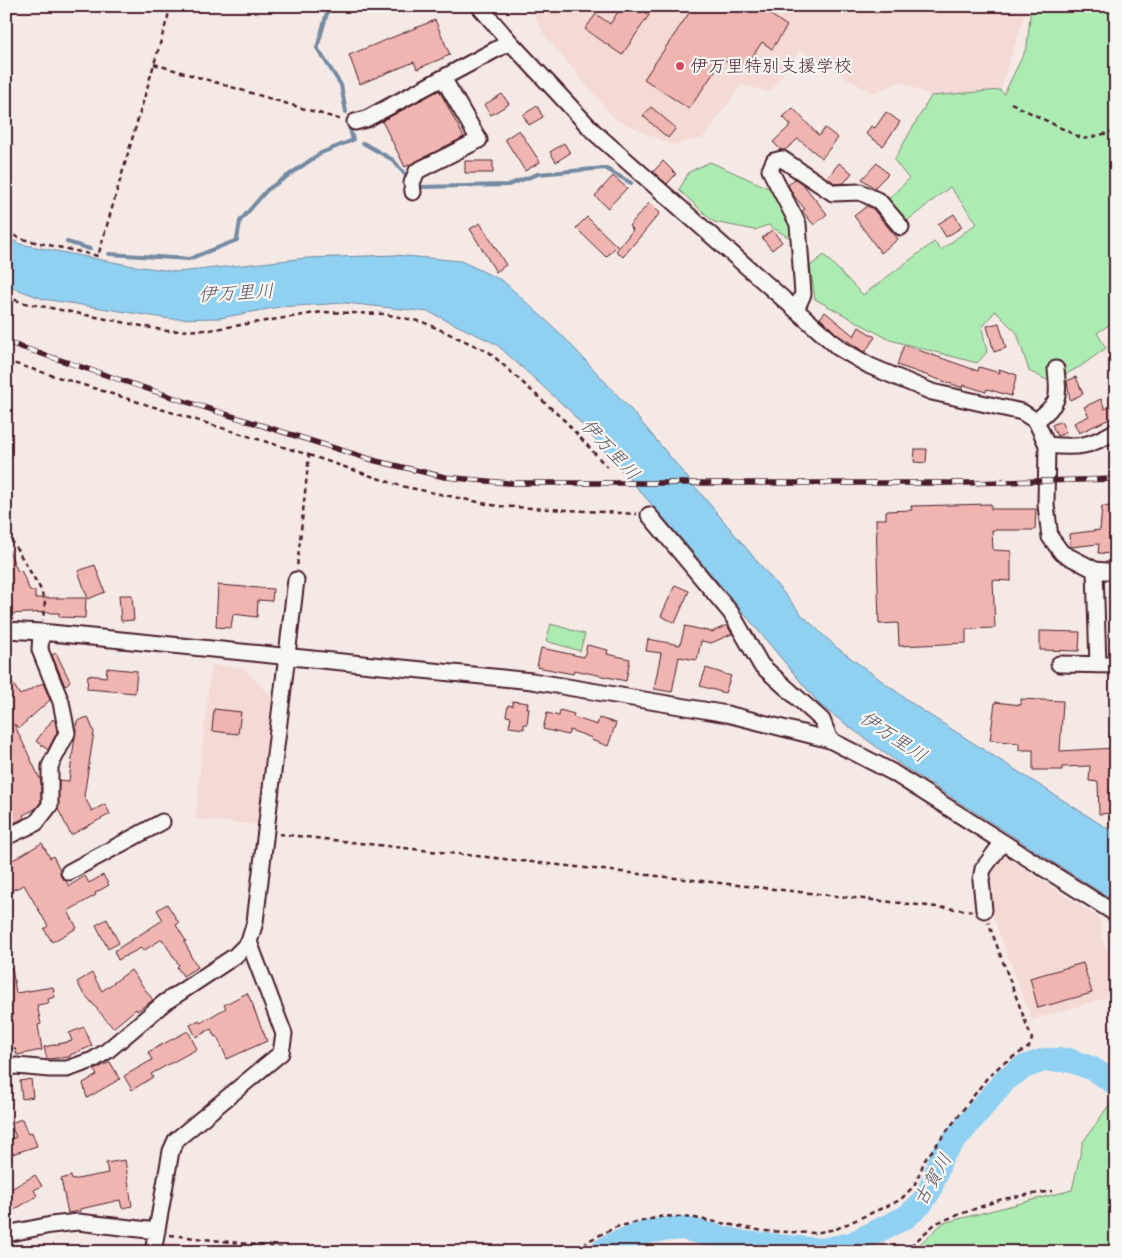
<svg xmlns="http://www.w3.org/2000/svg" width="1122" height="1258" font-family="'Indie Flower','Klee One',sans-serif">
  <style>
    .built { fill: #f4d9d5 }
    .green { fill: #acecb3; stroke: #7b866f }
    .water { fill: #90d1f1; stroke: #748aa2 }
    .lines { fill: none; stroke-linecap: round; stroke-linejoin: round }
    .stream { stroke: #748aa2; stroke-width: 4 }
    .river { stroke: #90d1f1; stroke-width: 24 }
    .building { fill: #f0b5b0; stroke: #4a1f2b }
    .minor-casing { stroke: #4a1f2b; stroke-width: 19 }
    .path { stroke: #4a1f2b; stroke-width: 2.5; stroke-dasharray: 5 4; stroke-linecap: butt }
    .minor { stroke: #f6f6f2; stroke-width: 15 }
    .rail-casing { stroke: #4a1f2b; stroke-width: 5.5 }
    .rail { stroke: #f6f6f2; stroke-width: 4; stroke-dasharray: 11; stroke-linecap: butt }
    .poi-dot { fill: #d1495b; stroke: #f6f6f2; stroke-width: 2 }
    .labels { text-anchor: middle; stroke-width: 4.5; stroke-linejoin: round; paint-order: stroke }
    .poi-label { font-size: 18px; fill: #4a1f2b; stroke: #f6f6f2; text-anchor: start }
    .water-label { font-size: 19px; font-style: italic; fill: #5f5466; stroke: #f6f6f2 }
  </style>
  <rect width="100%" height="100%" fill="#f5e9e5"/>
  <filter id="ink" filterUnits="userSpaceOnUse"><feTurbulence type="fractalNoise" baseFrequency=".02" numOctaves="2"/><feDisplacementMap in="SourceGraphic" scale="10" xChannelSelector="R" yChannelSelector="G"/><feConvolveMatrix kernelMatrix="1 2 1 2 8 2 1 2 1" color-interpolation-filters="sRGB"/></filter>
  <g filter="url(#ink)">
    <path class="built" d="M530 6H1020L1027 8 1000 90 931 96 901 82 872 93 800 50 770 92 741 85 703 138 672 145 615 119 544 34Z
      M211 665 244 668 272 698 259 825 195 819Z
      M1004 855 1100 919 1102 941 1116 968V995L1032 1020 989 906 987 871Z
      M163 1242 264 1252H161Z"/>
    <path class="green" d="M1031 6H1116V320L1097 333 1106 348 1081 366 1051 382 1029 371 1017 333 995 311 982 328 987 352 977 363 890 340 815 299 810 266 824 255 863 295 934 242 941 250 977 223 950 187 907 221 887 200 909 179 894 160 931 96 1000 90 1004 94 1027 47Z
      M710 162 773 190 795 227 790 238 768 225 755 230 714 222 679 190 689 172Z
      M551 624 585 634 580 651 546 641Z
      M1116 1102V1243L1108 1252H911L943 1223 1072 1190 1083 1142 1109 1105Z"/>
    <path class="water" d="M6 237 20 244 128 265 178 272 307 258 395 255 461 261 503 281 561 334 632 411 802 615 836 647 920 709 1116 834V902L901 765 821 706 687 545 570 411 496 344 429 312 345 303 279 307 220 318 171 319 43 299 6 285Z"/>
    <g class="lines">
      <path class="stream" d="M329 6 317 48 341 85 346 112
        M363 143 393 160 407 177
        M421 187 508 185 538 174 605 168 631 183
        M67 242 90 249
        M109 254 189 259 237 240 240 221 267 190 321 153 353 140 349 126"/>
      <path class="river" d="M600 1252 613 1244 651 1231 682 1228 744 1243 821 1250 851 1244 906 1217 920 1205 930 1190 942 1155 1006 1079 1024 1067 1044 1060H1069L1093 1069 1116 1084"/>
    </g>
    <path class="building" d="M622 6H649L645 12 649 15 622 55 585 29 596 14 610 24Z
      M694 6H758L787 26 772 49 762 42 742 72 723 59 689 109 644 79Z
      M435 20 450 55 417 69 414 62 360 84 349 55Z
      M439 90 464 137 405 167 382 121Z
      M502 94 509 104 491 115 484 105Z
      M537 106 543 117 529 125 523 115Z
      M651 107 676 128 668 138 643 116Z
      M793 108 819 136 825 128 838 138 822 158 798 139 785 150H781L773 142 791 125 783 117Z
      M886 112 900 122 883 146 866 134 871 126 875 128Z
      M519 130 540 162 525 171 505 139Z
      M564 143 570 153 556 162 550 152Z
      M465 161H493V173H465Z
      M663 161 676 174 667 184 653 172Z
      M839 163 852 173 844 183 836 184 827 178Z
      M877 163 888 174 874 188 862 179Z
      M613 176 627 188 608 208 595 196Z
      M795 179 802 183 827 214 814 225 802 211 805 209 794 196 788 185Z
      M649 203 660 213 623 257 616 251 633 230 629 226Z
      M867 206 872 208 898 239 881 253 854 216Z
      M954 214 962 227 946 237 938 224Z
      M587 217 617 246 606 257 576 228Z
      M480 223 506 265 496 272 470 229Z
      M772 230 782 242 772 250 762 238Z
      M825 312 854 336 859 327 875 337 865 352 838 335 820 318Z
      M999 323 1006 348 994 352 987 326Z
      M904 345 978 371 979 367 1000 373 999 369 1017 375 1011 396 987 389 986 392 964 385 963 388 897 365Z
      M1076 377 1083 394 1070 400 1067 381Z
      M1101 399 1105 409 1116 404V416L1079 433 1074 423 1089 416 1084 407Z
      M1061 421 1066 433 1057 436 1052 425Z
      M915 449H927L926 463 914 462Z
      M991 504V509H1036L1035 530H992L993 550 1011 551V581L993 580 995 628 966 629V643L899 646 898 623 879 624 876 519H886V511L912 510 911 506Z
      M1102 506 1116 507V554L1098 553 1099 544 1070 547 1069 534 1100 530Z
      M6 544 18 572 21 570 30 591H35V598H86L85 618 59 617V613H50V612L7 614 6 597H11L6 586Z
      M95 565 105 592 88 599 78 571Z
      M218 585 273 589 272 601 258 600 257 617 233 614 231 628 216 627Z
      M675 585 689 591 675 623 661 616Z
      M119 595H132L134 620 121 621Z
      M727 625 732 634 711 643 701 641 697 660 679 657 672 692 654 689 661 653 646 651 648 639 680 645 685 626 712 632Z
      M1040 631 1080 632 1079 651 1040 650Z
      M587 645 608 650 607 654 630 659 626 681 574 670 573 674 537 667 541 648 584 657Z
      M56 653 70 681 65 686 52 655Z
      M107 668 137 671 135 693 87 689 88 675 106 677Z
      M706 668 731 676 725 693 700 686Z
      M6 673 20 695 43 683 50 700 19 728 14 724 41 781V802L35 809 23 815 24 818 6 827Z
      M1021 699 1063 701 1060 751 1116 748V764H1114L1112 792H1116V813L1099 814 1098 782 1089 781 1090 766 1062 767V770H1033V750H1019V743L990 740 995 702 1021 705Z
      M513 701 528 703 527 708H529L527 724H524V729L509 727 511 717 506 716 508 705 513 706Z
      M214 709 241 712 238 734 212 731Z
      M560 710 574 714 573 717 597 725 599 718 616 723 608 746 591 740 592 738 570 730 568 735 543 729 547 713 559 716Z
      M88 717 94 732 84 796 92 811 105 804 110 814 71 835 58 809 59 780 69 781 77 721Z
      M53 719 55 721 57 732 48 750 36 741Z
      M42 843 50 858 53 856 60 870 61 877 66 881 69 886 85 876 89 883 103 875 109 885 95 893 96 895 68 911 77 928 52 942 44 929 48 926 24 885 6 893V864Z
      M167 904 179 923 176 925 186 941 184 942 191 954 190 955 198 967 183 976 177 967 179 965 162 939 143 951 141 948 118 960 114 951 163 920 157 910Z
      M107 919 119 943 108 949 96 925Z
      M1083 963 1092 993 1038 1008 1030 978Z
      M6 968H12L16 993 53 987 55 997 48 999 49 1003 37 1005 41 1024 38 1025 42 1050 17 1055 15 1048 6 1050Z
      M131 970 153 1000 137 1011 136 1009 113 1028 82 991 77 982 92 973 102 991Z
      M247 993 254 1007H253L267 1041 227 1059 217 1036 215 1037 211 1029 196 1037 190 1025 199 1020 200 1023 226 1008 224 1005Z
      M84 1027 92 1046 70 1055V1057L47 1059 44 1047 72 1041 69 1033Z
      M188 1031 197 1049 151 1074 153 1077 132 1090 124 1076 152 1060 148 1052Z
      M110 1062 120 1079 87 1098 83 1083 97 1075 94 1070Z
      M31 1079 33 1097 22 1099 20 1081Z
      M22 1119 28 1134 32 1132 37 1146 6 1156V1141L16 1137 10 1123Z
      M125 1160 132 1206 122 1208 120 1200 80 1209V1211L68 1213 61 1179 71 1176 72 1180 108 1173 106 1163Z
      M35 1175 42 1186 34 1190 37 1196 14 1210 6 1198V1192Z"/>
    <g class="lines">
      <g class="minor-casing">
        <path id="minor" d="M479 6 510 42 594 132 839 348 870 366 932 392 1022 412 1036 421 1047 445 1046 505 1050 537 1062 553 1095 570 1116 572
          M355 122 366 119 510 42
          M413 192 412 183 417 171 479 140 443 78
          M796 310 803 294 798 224 770 170 774 161 782 159 833 193 860 192 879 201 901 227
          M1036 421C1060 402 1059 399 1056 369
          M1047 445C1078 448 1089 447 1116 431
          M649 515 731 613 761 665 822 720 830 740
          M1095 570 1098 665
          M6 630 41 632 532 681 727 714 830 740 892 772 1116 914
          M1059 664 1116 665
          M6 837 36 823 50 805V766L67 733 61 702 40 650 41 632
          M69 872 162 822
          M984 910 981 880 983 869 1002 843
          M6 1067 17 1066 49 1069H67L93 1060 107 1051 164 1003 235 956 249 942 255 922 296 580
          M6 1234 51 1225 78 1222 157 1231
          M153 1252 171 1151 176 1140 281 1053 284 1034 249 942"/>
      </g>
      <path class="path" d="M154 64 342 120
        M1011 103 1083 139 1116 131
        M6 232 22 239 98 256 171 6
        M6 297 25 303 167 331 209 330 322 312 384 314 423 322 489 352 565 421 607 467
        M6 361 309 455 297 568
        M309 455 401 486 497 506 637 514
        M6 531 40 588 45 602 43 620
        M279 834 972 911
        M170 1235 317 1252
        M577 1252 590 1240 616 1227 664 1216 695 1218 763 1231 814 1233 836 1229 900 1200 914 1186 925 1160 987 1078 1002 1064 1029 1047 1032 1039 988 922
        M904 1252 936 1223 1002 1199 1052 1191"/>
      <use href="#minor" class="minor"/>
      <g class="rail-casing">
        <path id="rail" d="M6 342 187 402 376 461 445 477 508 483H966L1116 479"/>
      </g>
      <use href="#rail" class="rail"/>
    </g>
  </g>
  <circle class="poi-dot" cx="680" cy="66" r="5"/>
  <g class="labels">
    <g class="poi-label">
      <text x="690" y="72">伊万里特別支援学校</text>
    </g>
    <g class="water-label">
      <text transform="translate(236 292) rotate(-3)" y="7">伊万里川</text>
      <text transform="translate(611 449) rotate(47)" y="7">伊万里川</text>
      <text transform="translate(894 736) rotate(34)" y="7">伊万里川</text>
      <text transform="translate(932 1179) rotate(-60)" y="7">古賀川</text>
    </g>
  </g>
  <rect width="1122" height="1258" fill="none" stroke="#f6f6f2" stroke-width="25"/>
  <rect x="12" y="12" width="1097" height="1233" fill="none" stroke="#4a1f2b" stroke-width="2" filter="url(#ink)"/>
</svg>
